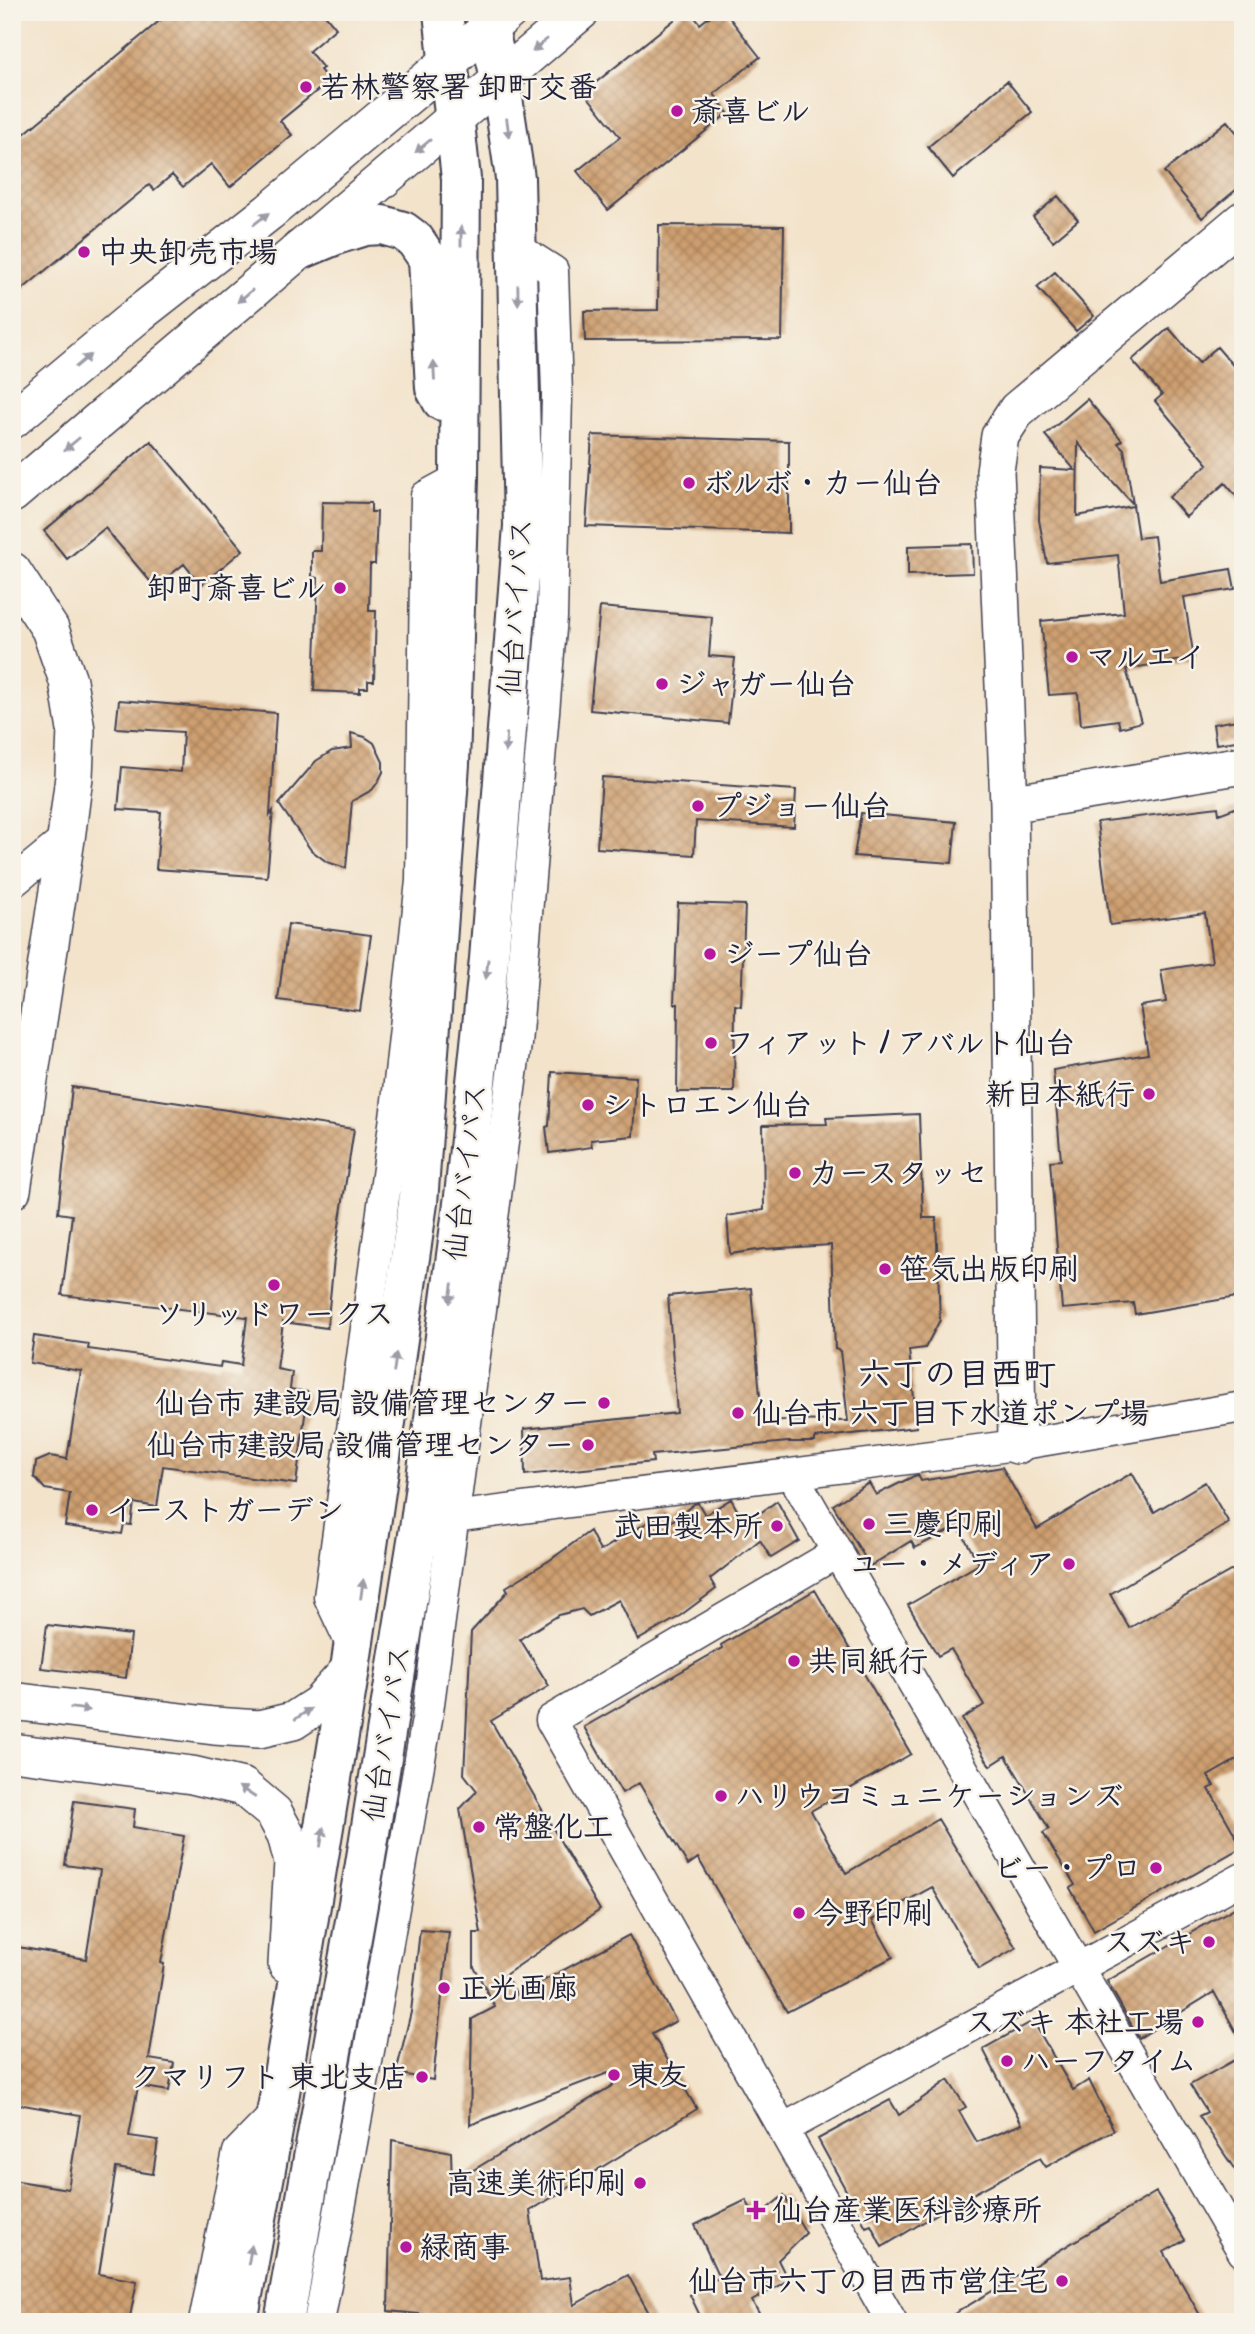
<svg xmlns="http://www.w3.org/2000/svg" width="1255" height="2334" font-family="'Indie Flower','Klee One',sans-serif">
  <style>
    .building { fill: url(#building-cross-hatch) }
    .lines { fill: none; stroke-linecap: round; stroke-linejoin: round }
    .minor-casing { stroke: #413f51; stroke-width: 33 }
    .tertiary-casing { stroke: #413f51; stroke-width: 40 }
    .trunk-casing { stroke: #413f51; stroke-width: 42 }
    .minor { stroke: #fff; stroke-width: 30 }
    .tertiary { stroke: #fff; stroke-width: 37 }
    .trunk { stroke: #fff; stroke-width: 38 }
    .oneway { fill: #9c9ca7 }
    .poi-dot { fill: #b5179e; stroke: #f7f3e8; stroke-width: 2.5 }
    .labels { text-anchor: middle; stroke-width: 5; stroke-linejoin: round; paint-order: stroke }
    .poi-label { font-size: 30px; font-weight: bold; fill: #22223b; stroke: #f7f3e8; text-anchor: start }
    .street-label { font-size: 30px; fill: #22223b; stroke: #f7f3e8 }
    .quarter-label { font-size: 33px; font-weight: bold; fill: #22223b; stroke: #f7f3e8 }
  </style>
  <defs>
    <pattern id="building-cross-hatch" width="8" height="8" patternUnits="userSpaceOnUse" patternTransform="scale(1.75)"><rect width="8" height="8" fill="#ce9f6f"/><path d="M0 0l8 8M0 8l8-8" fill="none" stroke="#a7815c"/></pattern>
  </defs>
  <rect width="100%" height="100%" fill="#f7f3e8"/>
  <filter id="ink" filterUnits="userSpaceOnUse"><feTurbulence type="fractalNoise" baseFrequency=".0143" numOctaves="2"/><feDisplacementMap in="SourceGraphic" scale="14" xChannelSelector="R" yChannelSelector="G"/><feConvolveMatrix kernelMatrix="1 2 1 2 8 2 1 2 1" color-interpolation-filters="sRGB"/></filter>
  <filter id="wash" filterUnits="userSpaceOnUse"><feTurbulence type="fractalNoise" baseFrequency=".00686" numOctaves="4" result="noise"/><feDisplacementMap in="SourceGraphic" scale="28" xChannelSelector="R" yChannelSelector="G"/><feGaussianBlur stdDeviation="1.57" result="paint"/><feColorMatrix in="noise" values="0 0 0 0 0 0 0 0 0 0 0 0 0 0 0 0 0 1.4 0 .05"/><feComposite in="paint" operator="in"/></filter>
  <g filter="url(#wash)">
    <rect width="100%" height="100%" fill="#f3e3cb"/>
    <g id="blocks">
      <path class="building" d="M170 12H323L336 28 309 51 323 68 320 70 329 81 280 121 292 135 230 187 211 164 183 187 172 175 154 190 149 185 12 298V144Z
        M684 12H691L700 24 715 12H725L760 57 714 94 728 113 608 210 577 171 620 137 584 92Z
        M1007 81 1032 112 953 178 928 147Z
        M1227 121 1243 140V184L1202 218 1164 172Z
        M1058 196 1078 220 1053 241 1033 217Z
        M659 225 784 226 782 340 585 341 584 311 658 310Z
        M1055 272 1094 316 1076 331 1037 287Z
        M1169 328 1199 363 1217 347 1243 377V504L1225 483 1186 517 1169 497 1208 464 1155 401 1162 395 1132 360Z
        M1087 399 1122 440 1118 443 1124 449 1133 504 1078 443 1077 516 1133 506 1138 538 1154 536 1160 581 1231 569 1235 589 1184 597 1194 658 1126 669 1141 722 1120 728 1118 720 1081 725 1078 693 1049 695 1041 621 1124 613 1118 555 1047 563 1039 520 1040 468 1075 470 1045 435Z
        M592 435 789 441V533L586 526Z
        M151 441 243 550 201 585 184 564 155 587 105 528 67 559 44 531Z
        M322 502 371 503V512H377L375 564H370L369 611H376L374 681H368V688H360V693L314 691 318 578 312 577V551H321Z
        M972 544 973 573 908 575V546Z
        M600 607 712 617 709 656 735 658 728 723 590 710Z
        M119 700 276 713 270 815 273 811 267 877 156 869 161 812 118 809 122 767 181 772 183 732 116 728Z
        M1243 719V740L1216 744 1213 724Z
        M351 733 365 737 374 743 383 762V772L378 782 372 790 352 801 346 868 327 862 311 850 279 804 316 761 332 751 352 748Z
        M602 777 796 790 794 827 696 821 694 855 597 848Z
        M1243 805V1296L1135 1314 1133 1303 1062 1309 1050 1161 1061 1160 1053 1070 1148 1054 1140 1006 1166 1002 1161 970 1212 962 1205 913 1110 925 1097 822 1218 807 1219 814Z
        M861 813 956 822 952 863 854 856Z
        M678 903 745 905 741 1006 735 1005 734 1092H677L678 1004H674Z
        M288 924 371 935 360 1011 278 1000Z
        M552 1072 636 1077 633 1136 591 1140 592 1147 549 1153 546 1127 549 1126Z
        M72 1087 354 1129 334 1259 327 1328 283 1322 277 1369 292 1372 290 1389 308 1392 296 1484 163 1466 157 1507 134 1503 131 1525 124 1524 122 1534 65 1526 70 1493 45 1489 34 1477 36 1462 50 1456 67 1459 81 1371 30 1363 34 1336 89 1344 88 1349 220 1367 221 1362 241 1365 247 1317 62 1295 72 1215 58 1213Z
        M919 1114 923 1218H936L940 1320 925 1348 909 1350 917 1427 815 1438V1442H788L652 1455 653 1462 525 1475 524 1429 677 1413 668 1296 751 1288 762 1420 848 1421 840 1351 835 1349 831 1245 764 1249 730 1254 727 1216 764 1210 763 1125 827 1124 826 1118Z
        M1002 1467 1037 1529 1132 1473 1154 1512 1205 1482 1229 1523 1110 1594 1129 1628 1243 1564V1756L1208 1776 1214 1786 1209 1789 1242 1847 1094 1931 1070 1888 1075 1885 1043 1833 1049 1829 1006 1756 990 1766 962 1719 984 1705 951 1649 938 1656 908 1605 979 1564 958 1526 915 1548 911 1541 870 1566 833 1505 869 1483 876 1495 914 1476 918 1475 921 1481Z
        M731 1499 745 1524 777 1501 799 1541 771 1558 760 1540 710 1579 716 1589 677 1618 638 1640 619 1600 589 1616 582 1609 559 1615 520 1639 549 1686 491 1721 600 1910 505 1975 517 1995 629 1935 676 2021 652 2034 697 2109 530 2211 540 2281 570 2277 574 2305 628 2275 654 2322H471L470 2319 388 2311 392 2140 451 2152 452 2183 613 2085 608 2073 470 2125 472 2019 495 2007 474 1967V1933H481L460 1809 477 1791 464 1774 471 1632 508 1591 506 1587 550 1560 590 1531 600 1551 665 1512 672 1521 694 1504 698 1503 705 1515Z
        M815 1590 911 1754 811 1811 846 1873 938 1819 1016 1948 979 1969 932 1887 872 1920 893 1957 787 2012 698 1858 688 1865 639 1783 622 1793 584 1727 722 1648 721 1645Z
        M47 1625 131 1635 126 1678 41 1668Z
        M74 1801 135 1809 133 1827 184 1836 161 1963 164 1964 149 2059 174 2063 169 2091 138 2086 129 2136 158 2140 153 2174 116 2168 99 2274 137 2281 129 2322H12V2180L68 2189 80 2115 12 2103V1946L86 1959 100 1870 65 1865Z
        M1243 1903V2045L1214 1992 1139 2038 1107 1981Z
        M420 1930 449 1932 433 2080 396 2073 411 2012Z
        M1033 2021 1073 2090 1089 2080 1114 2130 1046 2167 1040 2158 950 2206 882 2247 871 2225 866 2227 818 2139 890 2100 899 2115 948 2080 966 2107 959 2111 977 2142 1022 2124 983 2049Z
        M1243 2055V2182L1199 2116 1207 2112 1190 2085Z
        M1156 2192 1185 2240 1164 2252 1204 2322H941Z
        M784 2195 806 2233 778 2260 788 2280 752 2301 764 2322H703L690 2295 719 2277 695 2225 746 2200 756 2218Z"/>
    </g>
  </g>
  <g filter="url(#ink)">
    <use href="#blocks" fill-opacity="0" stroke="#413f51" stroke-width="2"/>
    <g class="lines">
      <g class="minor-casing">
        <path id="minor" d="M12 883 66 839
          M792 1474 1243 2252
          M437 1519 1017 1445 1243 1407
          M838 1552 551 1720 892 2322
          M353 1648 329 1597 396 1110 421 881 426 496 459 478
          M783 2129 1243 1878
          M204 2322 238 2152 276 2113
          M319 2322 370 2045 427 1719 516 1044 552 617 557 395 553 271 517 248"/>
      </g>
      <g class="tertiary-casing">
        <path id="tertiary" d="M12 420 140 313 269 212 508 12
          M12 494 580 12
          M12 571 50 629 68 681 76 730 74 777 66 839 12 1190
          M1009 804 1243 765
          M1017 1445 1009 804 995 471 1000 436 1017 410 1243 220
          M12 1701 214 1726 259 1729 293 1721 319 1704 350 1669
          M12 1752 192 1775 243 1787 274 1813 286 1835 293 1862 287 1964"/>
      </g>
      <g class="trunk-casing">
        <path id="trunk" d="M300 250 336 235 365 226 382 225 403 231 415 240 428 259 435 388 442 401
          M238 2322 281 2087 350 1669 418 1203 450 764 459 478 461 179 443 12
          M284 2322 364 1870 420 1522 464 1196 489 959 523 526 515 178 500 78 485 12"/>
      </g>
      <use href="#minor" class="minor"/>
      <use href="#tertiary" class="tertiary"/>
      <use href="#trunk" class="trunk"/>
    </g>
    <defs><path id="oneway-solid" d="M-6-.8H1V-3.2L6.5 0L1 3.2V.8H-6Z" transform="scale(1.75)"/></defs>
    <g class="oneway">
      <use href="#oneway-solid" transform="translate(540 45) rotate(140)"/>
      <use href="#oneway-solid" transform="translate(508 128) rotate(82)"/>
      <use href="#oneway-solid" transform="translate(423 146) rotate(140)"/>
      <use href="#oneway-solid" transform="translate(261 219) rotate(-38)"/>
      <use href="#oneway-solid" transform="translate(461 236) rotate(-90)"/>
      <use href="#oneway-solid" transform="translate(518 295) rotate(89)"/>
      <use href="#oneway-solid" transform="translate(245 296) rotate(140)"/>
      <use href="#oneway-solid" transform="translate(83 361) rotate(-40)"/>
      <use href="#oneway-solid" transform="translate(434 371) rotate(-93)"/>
      <use href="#oneway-solid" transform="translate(72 444) rotate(140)"/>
      <use href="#oneway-solid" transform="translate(506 743) rotate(94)"/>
      <use href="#oneway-solid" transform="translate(487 969) rotate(96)"/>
      <use href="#oneway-solid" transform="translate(451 1293) rotate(98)"/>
      <use href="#oneway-solid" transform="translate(395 1363) rotate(-82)"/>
      <use href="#oneway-solid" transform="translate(362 1589) rotate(-82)"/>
      <use href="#oneway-solid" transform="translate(80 1709) rotate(7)"/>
      <use href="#oneway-solid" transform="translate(303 1714) rotate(-33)"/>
      <use href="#oneway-solid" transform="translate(247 1792) rotate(-147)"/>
      <use href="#oneway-solid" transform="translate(322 1837) rotate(-81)"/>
      <use href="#oneway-solid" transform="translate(250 2255) rotate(-80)"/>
    </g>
  </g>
  <g class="poi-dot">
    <circle cx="306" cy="87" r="7"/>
    <circle cx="677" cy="111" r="7"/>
    <circle cx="84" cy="252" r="7"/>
    <circle cx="689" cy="483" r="7"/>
    <circle cx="340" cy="588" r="7"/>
    <circle cx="1072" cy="657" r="7"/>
    <circle cx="662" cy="684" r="7"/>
    <circle cx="698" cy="806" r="7"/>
    <circle cx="710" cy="954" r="7"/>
    <circle cx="711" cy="1043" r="7"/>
    <circle cx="1149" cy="1094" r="7"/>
    <circle cx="588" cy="1105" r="7"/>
    <circle cx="795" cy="1173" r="7"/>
    <circle cx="885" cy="1269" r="7"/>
    <circle cx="274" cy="1285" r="7"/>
    <circle cx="604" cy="1403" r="7"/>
    <circle cx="738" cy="1413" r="7"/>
    <circle cx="588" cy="1445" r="7"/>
    <circle cx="92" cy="1510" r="7"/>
    <circle cx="869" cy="1524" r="7"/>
    <circle cx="777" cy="1526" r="7"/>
    <circle cx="1069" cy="1564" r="7"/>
    <circle cx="794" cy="1661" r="7"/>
    <circle cx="721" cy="1796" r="7"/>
    <circle cx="479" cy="1827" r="7"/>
    <circle cx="1156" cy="1868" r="7"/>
    <circle cx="799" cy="1913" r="7"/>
    <circle cx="1209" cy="1942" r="7"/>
    <circle cx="444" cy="1988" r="7"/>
    <circle cx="1198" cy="2022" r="7"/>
    <circle cx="1007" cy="2061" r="7"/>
    <circle cx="614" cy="2075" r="7"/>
    <circle cx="422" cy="2077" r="7"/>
    <circle cx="640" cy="2183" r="7"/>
    <path d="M752.5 2199.5h7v7h7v7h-7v7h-7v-7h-7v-7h7z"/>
    <circle cx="406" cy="2247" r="7"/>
    <circle cx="1062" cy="2281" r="7"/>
  </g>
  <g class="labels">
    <g class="poi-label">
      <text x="320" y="97">若林警察署 卸町交番</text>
      <text x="691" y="121">斎喜ビル</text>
      <text x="98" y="262">中央卸売市場</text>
      <text x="703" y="493">ボルボ・カー仙台</text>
      <text x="326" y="598" text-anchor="end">卸町斎喜ビル</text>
      <text x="1086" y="667">マルエイ</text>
      <text x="676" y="694">ジャガー仙台</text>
      <text x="712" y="816">プジョー仙台</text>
      <text x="724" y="964">ジープ仙台</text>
      <text x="725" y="1053">フィアット / アバルト仙台</text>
      <text x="1135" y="1104" text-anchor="end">新日本紙行</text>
      <text x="602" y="1115">シトロエン仙台</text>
      <text x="809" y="1183">カースタッセ</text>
      <text x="899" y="1279">笹気出版印刷</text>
      <text x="274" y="1324" text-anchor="middle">ソリッドワークス</text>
      <text x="590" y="1413" text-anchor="end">仙台市 建設局 設備管理センター</text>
      <text x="752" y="1423">仙台市 六丁目下水道ポンプ場</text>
      <text x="574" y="1455" text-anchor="end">仙台市建設局 設備管理センター</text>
      <text x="106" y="1520">イーストガーデン</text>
      <text x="883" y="1534">三慶印刷</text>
      <text x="763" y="1536" text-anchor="end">武田製本所</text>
      <text x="1055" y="1574" text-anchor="end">ユー・メディア</text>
      <text x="808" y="1671">共同紙行</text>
      <text x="735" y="1806">ハリウコミュニケーションズ</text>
      <text x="493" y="1837">常盤化工</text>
      <text x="1142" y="1878" text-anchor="end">ビー・プロ</text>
      <text x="813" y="1923">今野印刷</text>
      <text x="1195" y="1952" text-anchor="end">スズキ</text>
      <text x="458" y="1998">正光画廊</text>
      <text x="1184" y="2032" text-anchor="end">スズキ 本社工場</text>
      <text x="1021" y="2071">ハーフタイム</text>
      <text x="628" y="2085">東友</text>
      <text x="408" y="2087" text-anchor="end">クマリフト 東北支店</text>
      <text x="626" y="2193" text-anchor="end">高速美術印刷</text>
      <text x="772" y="2220">仙台産業医科診療所</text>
      <text x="420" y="2257">緑商事</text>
      <text x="1048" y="2291" text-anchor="end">仙台市六丁の目西市営住宅</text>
    </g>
    <g class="street-label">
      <text transform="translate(515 607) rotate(-86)" y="10">仙台バイパス</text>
      <text transform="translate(465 1172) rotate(-83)" y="10">仙台バイパス</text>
      <text transform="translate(386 1733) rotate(-81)" y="10">仙台バイパス</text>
    </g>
    <g class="quarter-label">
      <text x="957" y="1385">六丁の目西町</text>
    </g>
  </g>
  <rect width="1255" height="2334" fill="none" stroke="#f7f3e8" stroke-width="42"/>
</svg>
